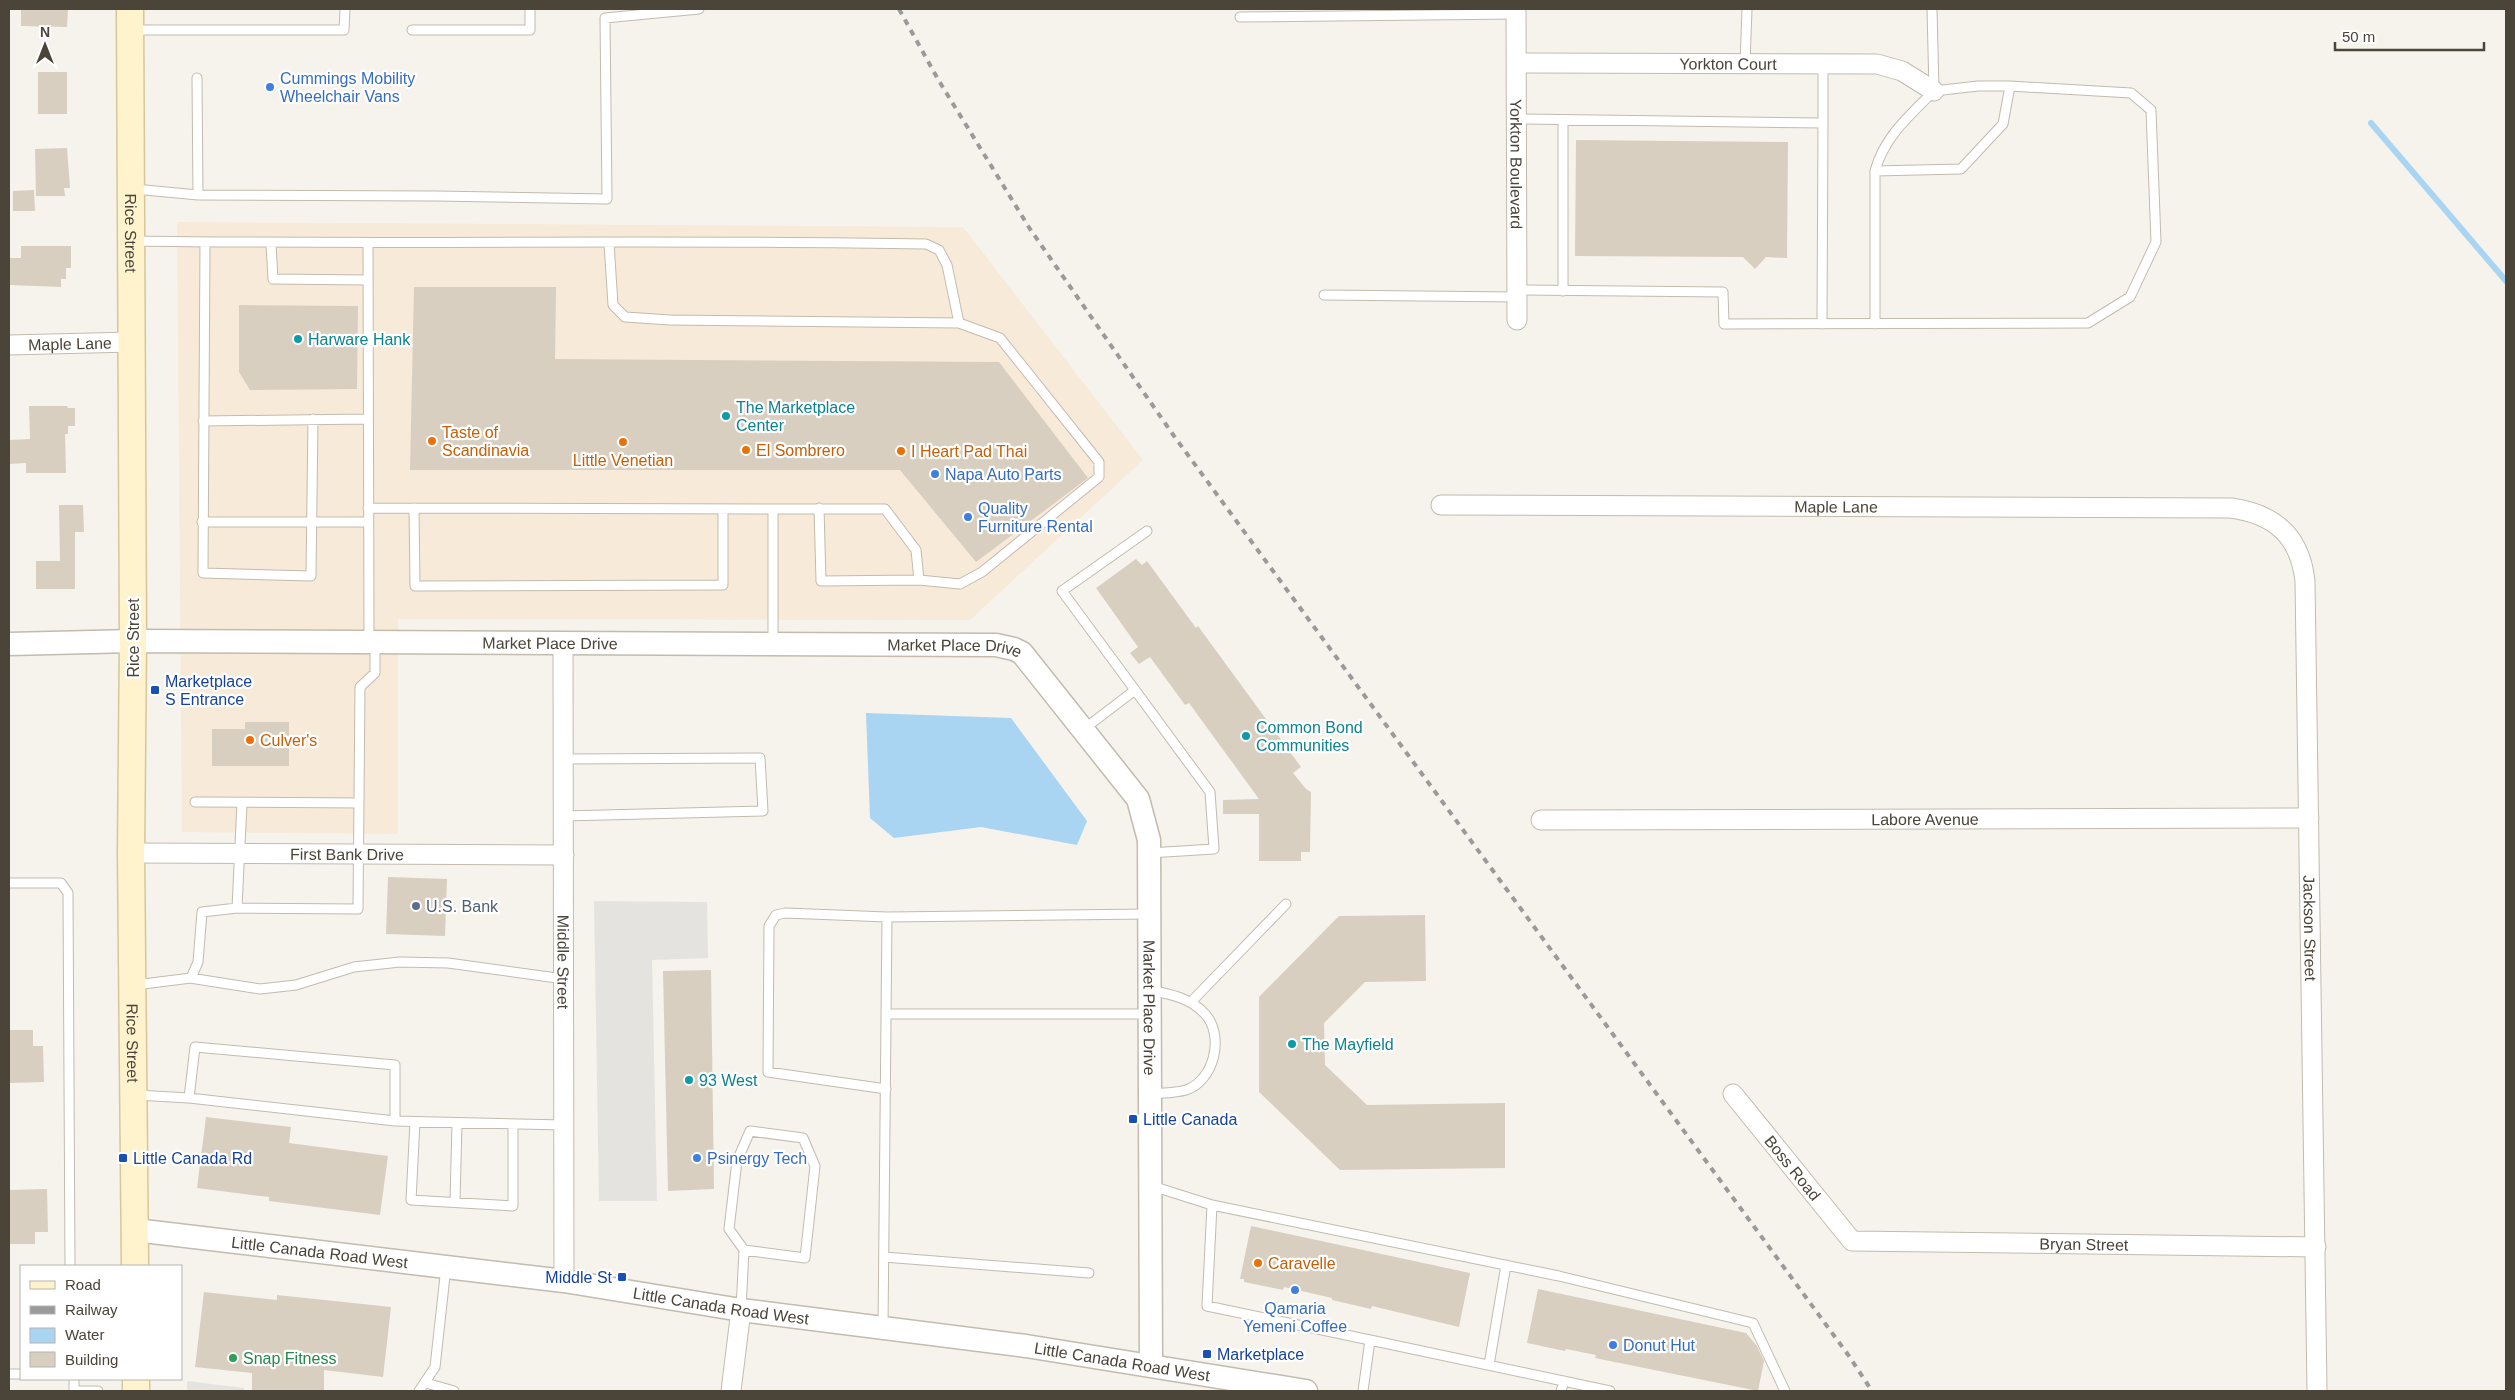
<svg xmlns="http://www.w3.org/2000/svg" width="2515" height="1400" font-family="Helvetica,sans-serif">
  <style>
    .commercial { fill: #f7ead8 }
    .parking { fill: #e5e3e0 }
    .water { fill: #a9d4f2 }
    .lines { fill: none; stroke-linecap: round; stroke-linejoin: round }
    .stream { stroke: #a9d4f2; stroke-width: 6 }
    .building { fill: #d8cfc1 }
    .service-casing { stroke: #c2bbae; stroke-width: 11 }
    .minor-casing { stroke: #c2bbae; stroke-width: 21 }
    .tertiary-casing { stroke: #c2bbae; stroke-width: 25 }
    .secondary-casing { stroke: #d6c79b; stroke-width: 29 }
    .service { stroke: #fff; stroke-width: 9 }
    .minor { stroke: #fff; stroke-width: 19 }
    .tertiary { stroke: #fff; stroke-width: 22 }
    .secondary { stroke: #fff3cd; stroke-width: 26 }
    .rail { stroke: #9a9a9a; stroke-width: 4; stroke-dasharray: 6 6; stroke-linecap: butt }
    .shop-dot { fill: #3f7fe0; stroke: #fff; stroke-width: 2 }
    .culture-dot { fill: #0f9aa8; stroke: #fff; stroke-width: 2 }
    .food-dot { fill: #e8710a; stroke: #fff; stroke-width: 2 }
    .transit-dot { fill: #1a4fb4; stroke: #fff; stroke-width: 2 }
    .service-dot { fill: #5c6f8a; stroke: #fff; stroke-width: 2 }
    .leisure-dot { fill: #2e9e5b; stroke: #fff; stroke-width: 2 }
    .labels { text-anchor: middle; stroke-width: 4.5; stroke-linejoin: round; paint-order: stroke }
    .street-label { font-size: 16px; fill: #4b4439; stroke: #fff }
    .shop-label { font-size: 16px; fill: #366cbe; stroke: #fff; text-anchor: start }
    .culture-label { font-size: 16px; fill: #0d838f; stroke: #fff; text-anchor: start }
    .food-label { font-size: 16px; fill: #c56008; stroke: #fff; text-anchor: start }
    .transit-label { font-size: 16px; fill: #164399; stroke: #fff; text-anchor: start }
    .service-label { font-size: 16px; fill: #4e5e75; stroke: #fff; text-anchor: start }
    .leisure-label { font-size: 16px; fill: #27864d; stroke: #fff; text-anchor: start }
  </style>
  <rect width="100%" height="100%" fill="#f6f3ec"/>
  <path class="commercial" d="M177 222 963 227 1143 460 970 620 398 619V834L182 832Z"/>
  <path class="parking" d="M594 901 707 902 708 958 652 960 657 1201H599Z
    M187 1381 244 1388V1391H187Z"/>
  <path class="water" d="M866 713 1011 718 1087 821 1077 845 981 827 894 838 870 818Z"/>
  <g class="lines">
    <path class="stream" d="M2371 123 2506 281"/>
  </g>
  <path class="building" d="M21 9H68L67 27 21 26Z
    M38 72H67V114H38Z
    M1576 140 1788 142 1787 258 1766 257 1755 269 1743 257 1575 256Z
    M67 148 70 188H64L65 196H36L35 149Z
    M34 190 35 211H13V191Z
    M21 246H71V268H66V279H61V287L9 285V258H21Z
    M414 287H556L555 359 999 362 1088 478 976 562 900 470H410Z
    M239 305 358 306 357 389 250 390 239 372Z
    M29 406H67L68 408H75V426H68V434H65L66 473H26V463L9 464V440L30 439Z
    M59 505H83L84 532H75V589H36V561H60Z
    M1136 559 1142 565 1147 561 1196 628 1198 626 1301 767 1293 773 1306 789 1311 792 1310 852H1301V861H1259V814H1223V800L1259 799 1189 703 1185 705 1150 657 1139 664 1130 653 1138 647 1096 588Z
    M245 722H289V766H212V729H245Z
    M388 877 447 879 445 936 386 934Z
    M1425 915 1426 981 1365 982 1324 1023 1325 1065 1367 1105 1505 1103V1168L1340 1170 1259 1092V997L1339 916Z
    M711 970 714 1189 668 1191 663 971Z
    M9 1030H33V1046H43L44 1082 9 1083Z
    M206 1117 291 1127 289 1143 388 1156 380 1215 269 1201V1197L197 1188Z
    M47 1189 48 1232H35V1244H9V1190Z
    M1251 1226 1470 1273 1459 1327 1372 1306 1371 1309 1332 1300V1298L1284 1287 1283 1290 1244 1282V1279H1240Z
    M1538 1289 1746 1333 1757 1346 1764 1361 1758 1391 1595 1358 1596 1355 1566 1349 1565 1351 1527 1343Z
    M204 1292 277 1300V1295L391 1307 383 1377 324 1370V1391H252V1373L195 1367Z"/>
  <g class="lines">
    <g class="service-casing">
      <path id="service" d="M1932 9 1934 91
        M1240 17 1516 14
        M133 30H344L345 9
        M412 30H530V9
        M1745 64 1747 9
        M1823 64V123
        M197 78 198 195
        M1517 119 1823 123 1822 324
        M1563 120V291
        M1875 171C1884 137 1910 115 1934 91L1978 86H2010
        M134 189 198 195 435 196 607 199 605 18 699 9
        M134 241C398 245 662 239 926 244L939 250 947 265 959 323
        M205 242 203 573 311 576 313 419
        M368 243 369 642
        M609 243 613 305 625 317 670 320 959 323 1000 338 1099 462V477L982 572 960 584 919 580
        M271 244 273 279 367 280
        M1517 290 1723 292 1724 324 2088 323 2130 297 2156 242 2151 110 2131 93 2010 86 2003 124 1961 169 1875 171V324
        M1324 295 1517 297
        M203 421 367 419
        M368 508 773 509V643
        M414 508 415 586 723 585V509
        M773 509H885L916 550 919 580 821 581 819 508
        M202 522H368
        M1135 690 1210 792 1214 849 1149 853
        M1084 729 1135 690 1062 591 1147 531
        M564 759 760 758 763 811 564 816
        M195 802 359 803
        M9 883H61L68 893 70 1266
        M237 908 242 803
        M190 978 260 989 296 985 354 967 400 962 448 963 564 979
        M135 985 191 978 198 962 202 912 237 908 358 909 360 687 375 673V643
        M1149 990C1170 994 1191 998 1205 1014 1225 1036 1214 1081 1186 1090 1176 1093 1162 1093 1151 1094
        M1191 1002 1286 904
        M887 1014H1149
        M886 1089 768 1072 769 926 776 915 785 913 887 917
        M137 1095 189 1098 195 1047 395 1065V1121L564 1125
        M189 1098 395 1121
        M415 1122 411 1200 513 1206V1125
        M1152 1186 1212 1205 1207 1306 1370 1340 1363 1391
        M455 1202 457 1123
        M1212 1205 1559 1276 1753 1323 1785 1391
        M884 1257 1089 1273
        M741 1309 744 1250 805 1258 815 1166 803 1138 750 1131 737 1161 729 1229 744 1250
        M883 1328 887 917 1148 914
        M1370 1340 1610 1391
        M1489 1365 1506 1265
        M9 1374H21
        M74 1379V1391
        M426 1383 454 1391
        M74 1391H98
        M419 1391 435 1367 446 1267
        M1561 1391 1564 1381"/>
    </g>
    <g class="minor-casing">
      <g id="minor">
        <path id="s1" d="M1516 9 1517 320"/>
        <path id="s2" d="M1517 63 1877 64 1902 71 1934 91"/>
        <path id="s3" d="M9 345 132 342"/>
        <path id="s4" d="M1441 505 2231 508C2275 514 2300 536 2305 581L2317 1391"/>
        <path id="s5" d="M563 642 564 1281"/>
        <path id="s6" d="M1541 820 2309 818"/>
        <path id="s7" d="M131 853 564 855"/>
        <path id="s8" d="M1733 1094 1852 1241 2316 1247"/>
        <path d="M731 1391 741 1310"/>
      </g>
    </g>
    <g class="tertiary-casing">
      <g id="tertiary">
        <path id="s9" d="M9 644 133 641 996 645 1014 649 1022 653 1138 799 1149 840 1151 1365"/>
        <path id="s10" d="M135 1230 564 1281 741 1310 1026 1346 1306 1391"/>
      </g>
    </g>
    <g class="secondary-casing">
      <g id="secondary">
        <path id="s11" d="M130 9 133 641 131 853 135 1266"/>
        <path d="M136 1379V1391"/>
      </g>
    </g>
    <use href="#service" class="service"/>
    <use href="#minor" class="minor"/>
    <use href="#tertiary" class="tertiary"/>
    <use href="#secondary" class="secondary"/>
    <path class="rail" d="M899 9 939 81 1030 229 1174 436 1849 1356 1872 1391"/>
  </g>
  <g class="shop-dot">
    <circle cx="270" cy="87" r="5"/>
    <circle cx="935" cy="474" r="5"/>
    <circle cx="968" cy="517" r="5"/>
    <circle cx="697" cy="1158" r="5"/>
    <circle cx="1295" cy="1290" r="5"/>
    <circle cx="1613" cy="1345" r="5"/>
  </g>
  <g class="culture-dot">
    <circle cx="298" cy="339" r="5"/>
    <circle cx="726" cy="416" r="5"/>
    <circle cx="1246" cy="736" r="5"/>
    <circle cx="1292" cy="1044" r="5"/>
    <circle cx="689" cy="1080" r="5"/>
  </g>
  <g class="food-dot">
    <circle cx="432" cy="441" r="5"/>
    <circle cx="623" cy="442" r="5"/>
    <circle cx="746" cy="450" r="5"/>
    <circle cx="901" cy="451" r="5"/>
    <circle cx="250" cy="740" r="5"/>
    <circle cx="1258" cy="1263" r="5"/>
  </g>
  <g class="transit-dot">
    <rect x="150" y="685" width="10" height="10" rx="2.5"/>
    <rect x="1128" y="1114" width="10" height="10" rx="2.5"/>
    <rect x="118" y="1153" width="10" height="10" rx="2.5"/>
    <rect x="617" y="1272" width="10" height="10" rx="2.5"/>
    <rect x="1202" y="1349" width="10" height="10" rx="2.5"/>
  </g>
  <circle class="service-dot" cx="416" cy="906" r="5"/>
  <circle class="leisure-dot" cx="233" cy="1358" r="5"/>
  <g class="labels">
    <g class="street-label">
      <text dy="6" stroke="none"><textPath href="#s2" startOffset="211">Yorkton Court</textPath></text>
      <text dy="6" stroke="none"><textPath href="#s1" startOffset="155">Yorkton Boulevard</textPath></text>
      <text dy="6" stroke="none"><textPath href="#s11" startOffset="224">Rice Street</textPath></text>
      <text dy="6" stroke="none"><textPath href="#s3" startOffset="61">Maple Lane</textPath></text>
      <text dy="6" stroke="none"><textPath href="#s4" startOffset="395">Maple Lane</textPath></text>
      <text transform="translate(133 638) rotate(-90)" y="6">Rice Street</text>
      <text dy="6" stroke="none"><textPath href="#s9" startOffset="541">Market Place Drive</textPath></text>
      <text dy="6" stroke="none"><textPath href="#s9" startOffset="946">Market Place Drive</textPath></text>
      <text dy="6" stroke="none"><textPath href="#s6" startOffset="384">Labore Avenue</textPath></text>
      <text dy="6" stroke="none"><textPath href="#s7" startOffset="216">First Bank Drive</textPath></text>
      <text dy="6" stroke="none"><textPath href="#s4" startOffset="1251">Jackson Street</textPath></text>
      <text dy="6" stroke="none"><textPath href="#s5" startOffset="320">Middle Street</textPath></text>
      <text dy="6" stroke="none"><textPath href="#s9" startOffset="1411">Market Place Drive</textPath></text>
      <text dy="6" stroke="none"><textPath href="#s11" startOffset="1034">Rice Street</textPath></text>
      <text dy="6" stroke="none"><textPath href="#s8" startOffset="95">Boss Road</textPath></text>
      <text dy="6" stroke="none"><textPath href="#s8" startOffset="421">Bryan Street</textPath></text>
      <text dy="6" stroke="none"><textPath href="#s10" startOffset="186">Little Canada Road West</textPath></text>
      <text dy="6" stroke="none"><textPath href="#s10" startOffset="591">Little Canada Road West</textPath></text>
      <text dy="6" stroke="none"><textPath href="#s10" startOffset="996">Little Canada Road West</textPath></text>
    </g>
    <g class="shop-label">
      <text x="280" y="84">Cummings Mobility<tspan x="280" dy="18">Wheelchair Vans</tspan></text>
      <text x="945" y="480">Napa Auto Parts</text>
      <text x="978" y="514">Quality<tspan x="978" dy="18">Furniture Rental</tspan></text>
      <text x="707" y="1164">Psinergy Tech</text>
      <text x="1295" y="1314" text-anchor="middle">Qamaria<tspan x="1295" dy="18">Yemeni Coffee</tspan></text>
      <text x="1623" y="1351">Donut Hut</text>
    </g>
    <g class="culture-label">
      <text x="308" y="345">Harware Hank</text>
      <text x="736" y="413">The Marketplace<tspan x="736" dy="18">Center</tspan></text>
      <text x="1256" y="733">Common Bond<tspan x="1256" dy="18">Communities</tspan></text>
      <text x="1302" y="1050">The Mayfield</text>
      <text x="699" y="1086">93 West</text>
    </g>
    <g class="food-label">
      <text x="442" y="438">Taste of<tspan x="442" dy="18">Scandinavia</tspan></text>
      <text x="756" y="456">El Sombrero</text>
      <text x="911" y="457">I Heart Pad Thai</text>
      <text x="623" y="466" text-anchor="middle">Little Venetian</text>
      <text x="260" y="746">Culver's</text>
      <text x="1268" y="1269">Caravelle</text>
    </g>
    <g class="transit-label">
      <text x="165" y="687">Marketplace<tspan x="165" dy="18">S Entrance</tspan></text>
      <text x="1143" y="1125">Little Canada</text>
      <text x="133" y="1164">Little Canada Rd</text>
      <text x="612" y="1283" text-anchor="end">Middle St</text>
      <text x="1217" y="1360">Marketplace</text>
    </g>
    <g class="service-label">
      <text x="426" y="912">U.S. Bank</text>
    </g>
    <g class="leisure-label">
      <text x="243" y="1364">Snap Fitness</text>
    </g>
  </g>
  <rect width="2515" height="1400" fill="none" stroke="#4b4439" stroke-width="20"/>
  <rect x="20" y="1265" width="162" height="115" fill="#ffffff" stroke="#b7b4b0"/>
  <rect x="30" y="1281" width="25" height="8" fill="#fff3cd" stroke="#b7b4b0"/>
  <text x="65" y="1290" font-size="15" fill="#4b4439">Road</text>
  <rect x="30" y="1306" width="25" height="8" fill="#9a9a9a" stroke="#b7b4b0"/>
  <text x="65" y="1315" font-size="15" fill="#4b4439">Railway</text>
  <rect x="30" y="1328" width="25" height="15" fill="#a9d4f2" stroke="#b7b4b0"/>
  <text x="65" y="1340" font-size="15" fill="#4b4439">Water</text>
  <rect x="30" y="1352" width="25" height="15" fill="#d8cfc1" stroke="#b7b4b0"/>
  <text x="65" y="1365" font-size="15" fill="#4b4439">Building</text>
  <g transform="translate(45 45)" stroke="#ffffff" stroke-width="4" paint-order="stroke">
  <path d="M0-4L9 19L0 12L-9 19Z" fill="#4b4439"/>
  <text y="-8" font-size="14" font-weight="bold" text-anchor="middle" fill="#4b4439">N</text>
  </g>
  <path d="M2335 42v8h149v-8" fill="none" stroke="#4b4439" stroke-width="2.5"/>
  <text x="2342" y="42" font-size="15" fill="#4b4439" stroke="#ffffff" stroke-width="4" paint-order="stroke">50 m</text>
</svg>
